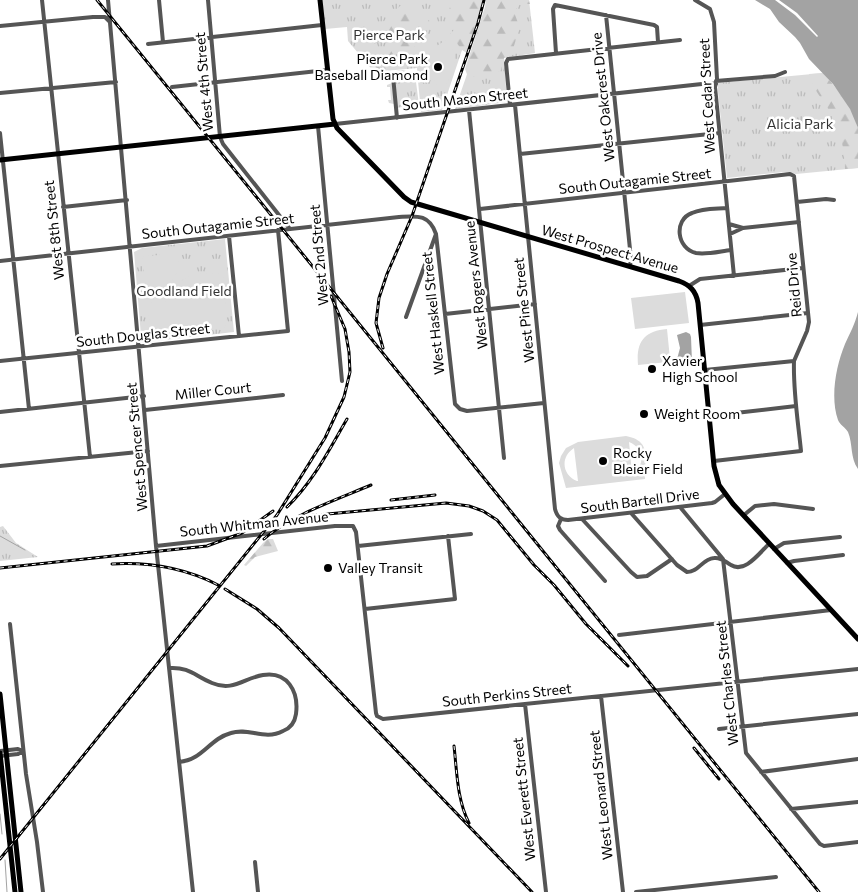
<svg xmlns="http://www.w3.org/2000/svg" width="858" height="892" font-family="Commissioner,sans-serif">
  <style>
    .grass { fill: url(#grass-tufts) }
    .forest { fill: url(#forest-firs) }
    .pitch { fill: #dcdcdc; fill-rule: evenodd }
    .water { fill: #a3a3a3 }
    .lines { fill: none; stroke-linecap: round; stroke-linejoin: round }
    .stream { stroke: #a3a3a3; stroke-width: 1 }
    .minor { stroke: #555; stroke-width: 4 }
    .major { stroke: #000; stroke-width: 5 }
    .rail-casing { stroke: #000; stroke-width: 3 }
    .rail { stroke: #fff; stroke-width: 1; stroke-dasharray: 4; stroke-linecap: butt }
    .poi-dot { fill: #000; stroke: #fff; stroke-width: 2 }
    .labels { text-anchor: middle; stroke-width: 5; stroke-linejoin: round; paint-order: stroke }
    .park-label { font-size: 14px; fill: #333; stroke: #fff }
    .poi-label { font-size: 14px; fill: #000; stroke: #fff; text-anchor: start }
    .street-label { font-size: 14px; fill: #000; stroke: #fff }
  </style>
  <defs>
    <pattern id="grass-tufts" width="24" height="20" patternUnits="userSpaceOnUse" patternTransform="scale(1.25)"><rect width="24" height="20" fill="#dcdcdc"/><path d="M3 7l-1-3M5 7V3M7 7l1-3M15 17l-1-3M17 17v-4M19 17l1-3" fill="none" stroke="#bbb"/></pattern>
    <pattern id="forest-firs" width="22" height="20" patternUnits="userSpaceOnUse" patternTransform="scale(1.25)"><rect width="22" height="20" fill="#dcdcdc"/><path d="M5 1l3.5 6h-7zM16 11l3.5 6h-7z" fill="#bbb"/></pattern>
  </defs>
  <rect width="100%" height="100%" fill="#fff"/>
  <path class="grass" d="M322 0H477L474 14 442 110 421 112 418 81 416 82 419 105 395 108 394 104 389 103 388 100H391L390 87H387V85L392 83V79H389L388 72 403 70 417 74V68L374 72 348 41 347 27 325 29Z
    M491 0H529L535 53 504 58 507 102 455 109 486 19Z
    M823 73 858 128V168L796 174 784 172 727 178 718 92V83Z
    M225 239 234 332 147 342 143 340 141 336 134 252 142 248Z
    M3 526 16 543 38 557 0 561V527Z"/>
  <path class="forest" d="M450 0H484L467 53 462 50 450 34 455 29 449 10 451 4Z
    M486 0H529L530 4H520L514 12 518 23 517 36 513 49 504 58 501 70 494 75 468 77 465 69 485 7Z
    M409 5 422 18 429 20 430 26 426 31C421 30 415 26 411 27 392 28 380 45 363 48L353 41 351 29 358 22 368 18 376 25 382 23 400 6Z
    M404 37 417 39 423 42 412 48 405 47 378 70 367 57C387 54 387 46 404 37Z
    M823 73C835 86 855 110 858 129 858 141 858 155 858 168L845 169C845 150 840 129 830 112 823 99 813 90 809 74Z
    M268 539H273L278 551 255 557 246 566 244 565 263 543Z"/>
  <path class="pitch" d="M447 39C460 57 456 74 441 89L419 63V58Z
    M160 255H179C179 278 170 289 147 294L142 259 144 256Z
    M199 273 223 274 227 324 223 329 173 334V330L150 332 148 303 169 301C172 285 184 276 199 273Z
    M685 292 689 323 635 329 631 298Z
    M667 329 670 359 668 362 638 365C636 342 644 331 667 329Z
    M626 436C653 441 644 460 645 479L566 488 559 463 561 456 566 448 578 442ZM629 442C644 448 646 465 632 474ZM574 448 578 481H577C562 475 560 457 574 448Z"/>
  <path class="water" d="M755 0H775L795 15 817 37 818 36 797 13 779 0H858V128L850 109 833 84 809 59 800 43 795 37 779 22 770 9Z
    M858 312V469C850 458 853 444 848 432 845 427 840 425 838 420 830 397 836 366 845 344 850 333 855 324 858 312Z
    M686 332 690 334 691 337 692 362 676 363 680 348 677 335Z"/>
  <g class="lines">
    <path class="stream" d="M0 536 25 550
      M0 814 2 834
      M5 860 7 892"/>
    <path class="minor" d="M42 0 90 457
      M108 0 156 546 193 892
      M159 0 163 42
      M208 0 220 137 223 144 290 229
      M695 0 710 9 714 22 717 79 715 87 734 276
      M606 15 631 259 630 266
      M0 26 93 17H105L110 22
      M148 44 322 25
      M556 53 553 9 555 5 654 25 657 27 658 42
      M382 77 393 76 397 118
      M716 81 775 76 785 72
      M172 87 327 70
      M0 93 116 82
      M510 105 506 63 508 59 680 40
      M515 105 555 509C557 517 561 520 568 520L712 503 715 502 725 494
      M469 110 504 458
      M335 124 711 83 716 84
      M318 126 342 381
      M0 133 29 409
      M520 154 719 133
      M797 202 826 199 834 200
      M63 207 127 200
      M727 208C716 209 703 208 692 213 673 220 677 249 696 253 707 255 721 251 731 250
      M480 209 790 174 794 176 809 322 807 331 794 361C793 391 798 421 801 451L714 461
      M729 224 743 228 799 222
      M730 234 743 228
      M229 236 239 336
      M0 261 399 217C417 216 429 214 436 234L455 404 460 409 467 411 544 403
      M689 286 700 279 803 268
      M445 314 535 304
      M406 317 436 234
      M700 325 808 313
      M0 361 288 331 278 230
      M705 370 794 361
      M145 410 283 395
      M0 412 144 396
      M709 416 796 406
      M0 466 148 451
      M680 507 723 559 746 753 820 844 824 846 858 842
      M631 513 677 565 687 572C699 572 702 559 714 558 722 557 725 562 731 565 745 574 760 552 769 544
      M744 515 755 506 774 504 813 509
      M561 519 558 526 560 530 605 581
      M582 519 631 572 637 577 647 576 672 559
      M156 546 335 526H353L356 532 376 713 377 716 383 719 858 669
      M358 546 471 534
      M774 549 784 543 840 537
      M787 563 794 561 843 555
      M365 609 455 599 448 536
      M10 624 26 774 37 842 43 892
      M619 635 831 610
      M170 668C189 667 195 676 212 683 233 692 244 678 263 675 287 671 299 691 296 714 295 721 291 728 283 731 264 741 249 727 231 733 209 739 203 760 179 762
      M601 696 623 892
      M525 704 546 892
      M719 729 858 714
      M0 751 18 749 23 751
      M0 756 18 754 23 751
      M761 772 858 759
      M791 809 858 802
      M255 862 258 892
      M636 892 776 877"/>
    <path class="major" d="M320 0 333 119 337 128 404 197 411 202 679 281C690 285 696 291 698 303L714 466 719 485 733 504 858 639
      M0 160 335 124
      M0 694 21 892
      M0 753 15 892"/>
    <g class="rail-casing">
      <path id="rail" d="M97 0 819 892
        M383 348 376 323 379 298 387 274 412 216 478 23 484 0
        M391 500 435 495
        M287 507C313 482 329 450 347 419
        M306 516 446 503 469 506 483 511 497 520 534 565 554 585 586 624 628 666
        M264 539C291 515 338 499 371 485
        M112 564C148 562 185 568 218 585
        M0 568 207 546 242 533 273 511
        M225 589 257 609 279 628 532 892
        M454 746C457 772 457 800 469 823
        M694 748 719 779
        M0 859 277 515 325 438 344 397 350 372 349 352 345 329 331 296"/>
    </g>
    <use href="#rail" class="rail"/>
  </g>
  <g class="poi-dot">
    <circle cx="438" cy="67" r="5"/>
    <circle cx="652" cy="369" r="5"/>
    <circle cx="644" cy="414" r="5"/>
    <circle cx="603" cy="461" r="5"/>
    <circle cx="328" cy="568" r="5"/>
  </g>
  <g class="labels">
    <g class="park-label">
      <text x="389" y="40">Pierce Park</text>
      <text x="800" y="129">Alicia Park</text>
      <text x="184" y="296">Goodland Field</text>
    </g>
    <g class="poi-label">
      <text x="428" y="64" text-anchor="end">Pierce Park<tspan x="428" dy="16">Baseball Diamond</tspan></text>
      <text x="662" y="366">Xavier<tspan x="662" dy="16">High School</tspan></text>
      <text x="654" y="419">Weight Room</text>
      <text x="613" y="458">Rocky<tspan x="613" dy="16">Bleier Field</tspan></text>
      <text x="338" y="573">Valley Transit</text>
    </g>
    <g class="street-label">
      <text transform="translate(204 82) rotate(-95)" y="5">West 4th Street</text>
      <text transform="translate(707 96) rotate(-93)" y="5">West Cedar Street</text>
      <text transform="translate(603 97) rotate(-96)" y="5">West Oakcrest Drive</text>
      <text transform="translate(465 99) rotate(-6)" y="5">South Mason Street</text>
      <text transform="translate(635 181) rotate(-6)" y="5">South Outagamie Street</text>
      <text transform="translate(218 226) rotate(-6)" y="5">South Outagamie Street</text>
      <text transform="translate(54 230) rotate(-96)" y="5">West 8th Street</text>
      <text transform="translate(610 249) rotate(16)" y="5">West Prospect Avenue</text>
      <text transform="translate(319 255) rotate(-95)" y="5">West 2nd Street</text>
      <text transform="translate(476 285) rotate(-96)" y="5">West Rogers Avenue</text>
      <text transform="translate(794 285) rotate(-95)" y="5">Reid Drive</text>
      <text transform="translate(524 310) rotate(-96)" y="5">West Pine Street</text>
      <text transform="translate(433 313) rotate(-96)" y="5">West Haskell Street</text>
      <text transform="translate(143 335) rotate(-6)" y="5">South Douglas Street</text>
      <text transform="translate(213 391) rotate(-6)" y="5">Miller Court</text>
      <text transform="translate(137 447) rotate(-95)" y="5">West Spencer Street</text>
      <text transform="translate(640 501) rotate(-7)" y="5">South Bartell Drive</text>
      <text transform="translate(254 524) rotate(-6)" y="5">South Whitman Avenue</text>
      <text transform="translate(727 683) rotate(-96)" y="5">West Charles Street</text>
      <text transform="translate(507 695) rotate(-6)" y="5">South Perkins Street</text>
      <text transform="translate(601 795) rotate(-96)" y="5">West Leonard Street</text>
      <text transform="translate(524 799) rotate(-96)" y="5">West Everett Street</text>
    </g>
  </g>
</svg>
